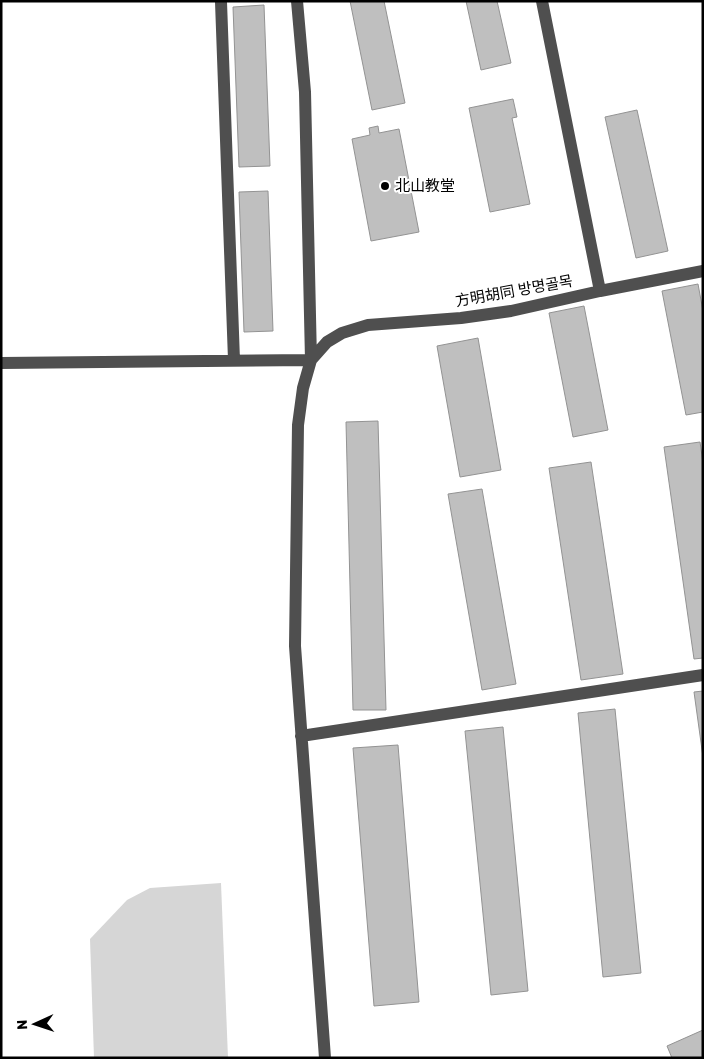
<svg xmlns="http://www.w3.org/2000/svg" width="704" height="1059" font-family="Rubik,'Noto Sans SC','Noto Sans KR',sans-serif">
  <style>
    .green { fill: #d6d6d6 }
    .building { fill: #bfbfbf; stroke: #939393 }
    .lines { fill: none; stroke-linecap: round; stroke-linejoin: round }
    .minor { stroke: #4f4f4f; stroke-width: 12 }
    .poi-dot { fill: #000; stroke: #fff; stroke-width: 2 }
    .labels { text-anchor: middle; stroke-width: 4; stroke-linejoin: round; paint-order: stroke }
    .poi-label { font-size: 15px; fill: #000; stroke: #fff; text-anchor: start }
    .street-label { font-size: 15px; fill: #000; stroke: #fff }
  </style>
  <rect width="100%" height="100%" fill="#fff"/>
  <path class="green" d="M221 883 228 1058H94L90 939 127 900 150 888Z"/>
  <path class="building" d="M350 1H384L405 103 372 110Z
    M466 1H497L511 63 481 70Z
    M264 5 270 166 239 167 233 7Z
    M513 99 517 117 512 118 530 204 490 212 469 108Z
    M637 110 668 251 636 258 605 117Z
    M378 126 379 133 399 129 419 232 371 241 352 139 370 135 369 128Z
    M268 191 273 331 244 332 239 192Z
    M698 284 703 311V412L686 415 662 291Z
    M584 306 608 430 573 437 549 313Z
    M478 338 501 470 460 477 437 346Z
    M378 421 386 710H353L346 422Z
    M700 442 703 463V658L694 659 664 447Z
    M591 462 623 674 581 680 549 468Z
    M482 489 516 684 482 690 448 494Z
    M703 691V757L694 692Z
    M615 709 641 973 603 977 578 713Z
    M503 727 528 991 491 995 465 731Z
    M398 745 419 1002 374 1006 353 748Z
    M703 1030V1058H672L667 1046Z"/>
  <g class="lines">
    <path class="minor" d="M297 1 305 92 311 360 303 388 298 425 295 646 325 1058
      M542 1 600 291
      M221 2 234 360
      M311 360 327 342 342 333 368 325 461 318 511 311 600 291 703 271
      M1 363 311 360
      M301 736 703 675"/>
  </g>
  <circle class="poi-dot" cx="385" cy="186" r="5"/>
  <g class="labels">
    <g class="poi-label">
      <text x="395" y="191">北山教堂</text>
    </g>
    <g class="street-label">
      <text transform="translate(514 291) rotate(-10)" y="5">方明胡同 방명골목</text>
    </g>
  </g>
  <rect width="704" height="1059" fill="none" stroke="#000000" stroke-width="5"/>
  <g transform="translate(35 1024) rotate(267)" stroke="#ffffff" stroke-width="4" paint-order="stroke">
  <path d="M0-4L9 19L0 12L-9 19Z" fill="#000000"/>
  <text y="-8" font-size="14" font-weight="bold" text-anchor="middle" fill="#000000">N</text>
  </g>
</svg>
